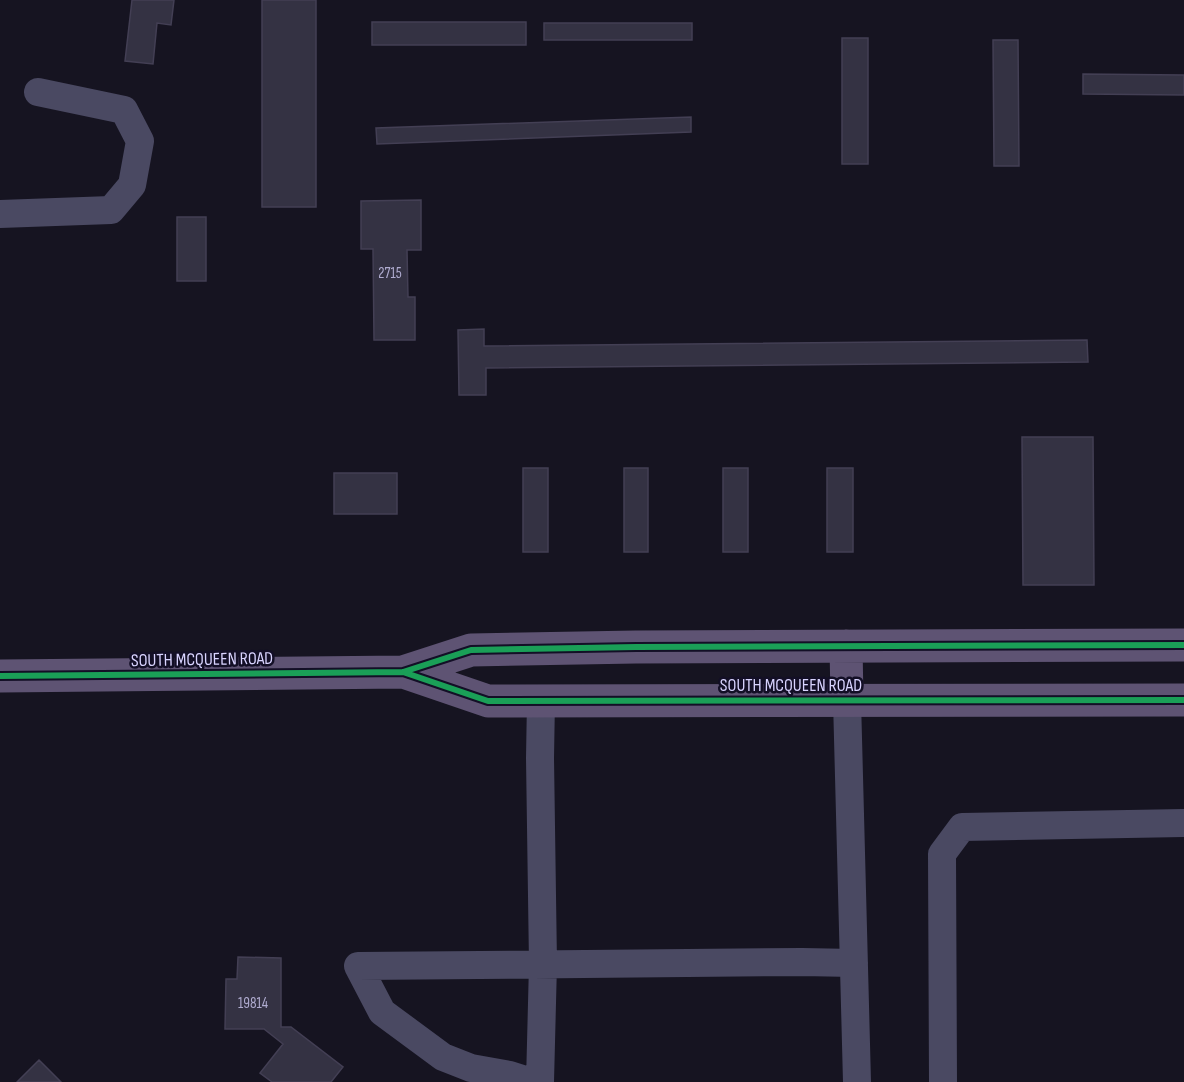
<svg xmlns="http://www.w3.org/2000/svg" width="1184" height="1082" font-family="'Sofia Sans Condensed',sans-serif">
  <style>
    .building { fill: #343243; stroke: #433f54; stroke-width: 1.5 }
    .lines { fill: none; stroke-linecap: round; stroke-linejoin: round }
    .minor { stroke: #4a4962; stroke-width: 28 }
    .major { stroke: #5e5373; stroke-width: 33 }
    .cycleway-casing { stroke: #130f26; stroke-width: 10 }
    .cycleway { stroke: #1a9f57; stroke-width: 6 }
    .labels { text-anchor: middle; stroke-width: 5; stroke-linejoin: round; paint-order: stroke }
    .number-label { font-size: 15px; fill: #b0acd0 }
    .street-label { font-size: 18px; fill: #d9d4ff; stroke: #130f26 }
  </style>
  <rect width="100%" height="100%" fill="#161421"/>
  <path class="building" d="M132 0H174L171 25 157 23 153 64 125 61Z
    M262 0H316V207H262Z
    M372 22H526V45H372Z
    M544 23H692V40H544Z
    M842 38H868V164H842Z
    M993 40H1018L1019 166H994Z
    M1083 74 1184 75V95L1083 94Z
    M691 117V132L377 144 376 128Z
    M421 200V250H407L408 297H415V340H374L373 249H361V201Z
    M177 217H206V281H177Z
    M484 329V346L1087 340 1088 362 486 368V395H459L458 330Z
    M1022 437H1093L1094 585H1023Z
    M523 468H548V552H523Z
    M624 468H648V552H624Z
    M723 468H748V552H723Z
    M827 468H853V552H827Z
    M334 473H397V514H334Z
    M238 957 281 958V1027H291L343 1067 331 1082H272L260 1073 283 1044 264 1029H225L226 979H237Z
    M39 1060 61 1082H17Z"/>
  <g class="lines">
    <path class="minor" d="M0 214 111 210 132 185 140 141 124 110 38 92
      M847 700 857 1082
      M532 1082 510 1075 471 1068 443 1057 382 1012 358 966 802 962 854 963
      M540 1082 543 964 540 758 541 700
      M943 1082 942 854 962 827 1184 823"/>
    <path class="major" d="M846 646 847 700
      M403 672 488 701 1184 700
      M0 676 403 672 471 650 636 647 1184 645"/>
    <g class="cycleway-casing">
      <path id="cycleway" d="M403 672 488 701 1184 700
        M0 676 403 672 471 650 636 647 1184 645"/>
    </g>
    <use href="#cycleway" class="cycleway"/>
  </g>
  <g class="labels">
    <g class="number-label">
      <text x="390" y="278">2715</text>
      <text x="253" y="1008">19814</text>
    </g>
    <g class="street-label">
      <text transform="translate(202 659) rotate(-1)" y="6">SOUTH MCQUEEN ROAD</text>
      <text x="791" y="691">SOUTH MCQUEEN ROAD</text>
    </g>
  </g>
</svg>
